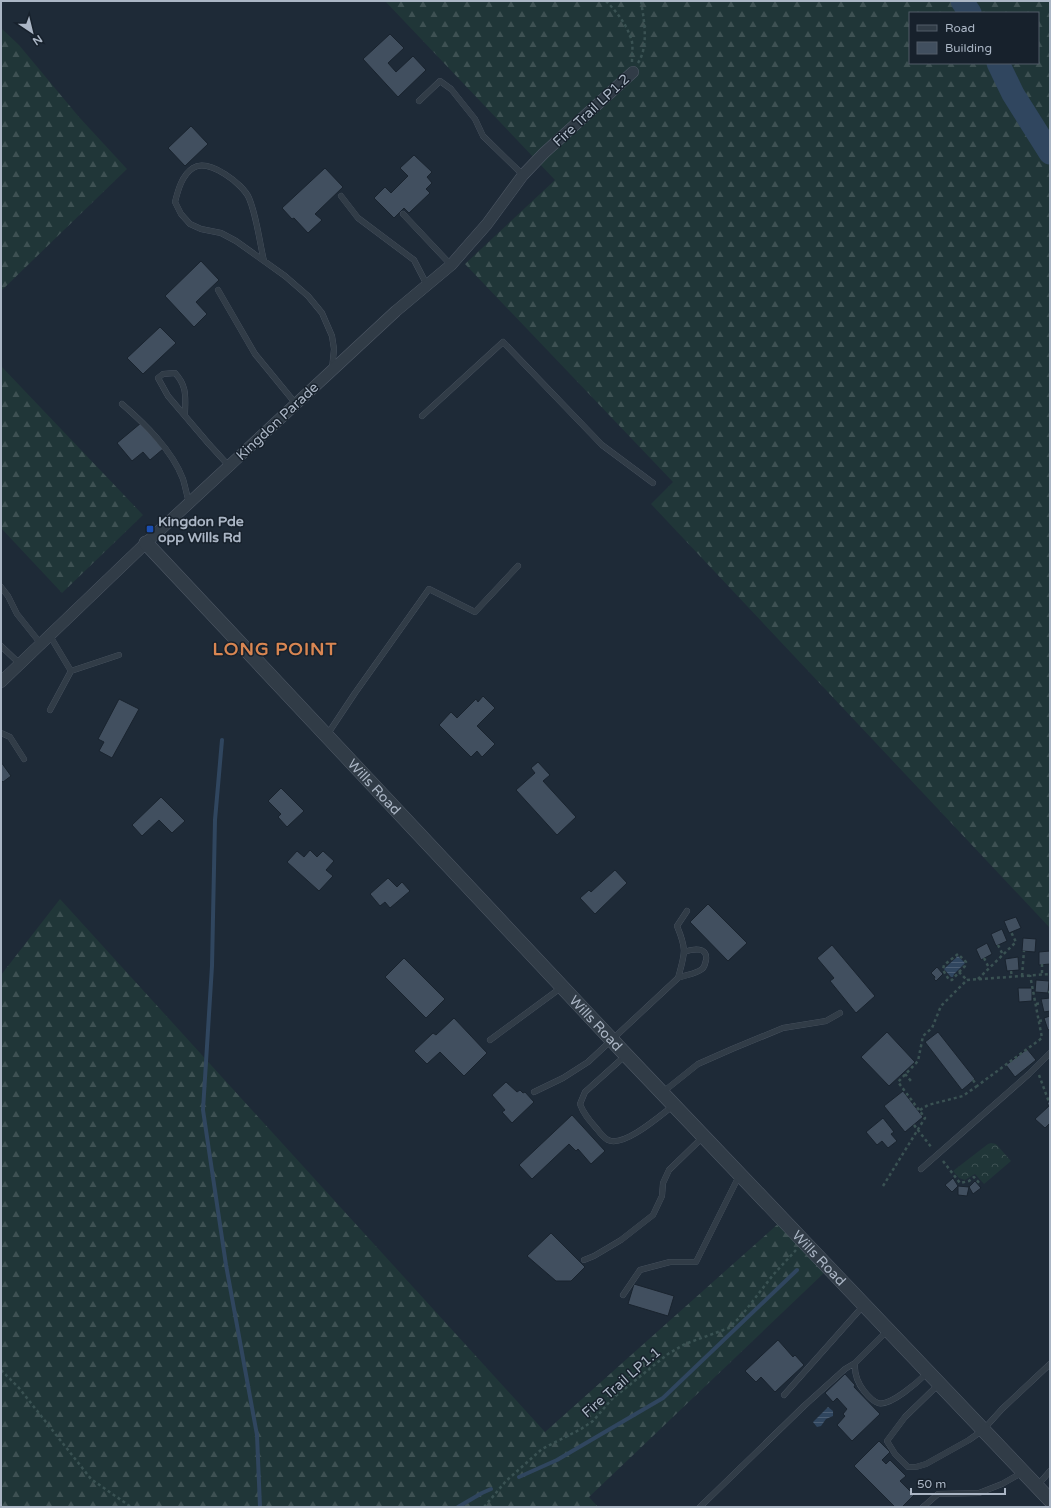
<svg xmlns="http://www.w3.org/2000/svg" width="1051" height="1508" font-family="'Varela Round',sans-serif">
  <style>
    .forest { fill: url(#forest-firs); fill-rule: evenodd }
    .park { fill: url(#park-crowns) }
    .water { fill: url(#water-rules) }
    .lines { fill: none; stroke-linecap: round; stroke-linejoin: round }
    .stream { stroke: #30465f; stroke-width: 4 }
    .river { stroke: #30465f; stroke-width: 23 }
    .building { fill: #414f5f; stroke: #19232e }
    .service-casing { stroke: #4f5966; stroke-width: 6 }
    .minor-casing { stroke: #4f5966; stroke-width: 12 }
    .tertiary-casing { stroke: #4f5966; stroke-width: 15 }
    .path { stroke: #3a5253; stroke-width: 2.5; stroke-dasharray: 3 3; stroke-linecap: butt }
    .service { stroke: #313c47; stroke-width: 5.5 }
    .minor { stroke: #313c47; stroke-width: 11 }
    .tertiary { stroke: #313c47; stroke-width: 14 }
    .transit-dot { fill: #1a4fb4; stroke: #17212c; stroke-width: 1.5 }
    .labels { text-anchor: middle; stroke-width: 3; stroke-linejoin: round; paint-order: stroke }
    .street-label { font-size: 14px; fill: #abb6c5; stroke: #17212c }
    .poi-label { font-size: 14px; font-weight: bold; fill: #abb6c5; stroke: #17212c; text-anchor: start }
    .district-label { font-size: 18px; font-weight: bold; letter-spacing: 1px; fill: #d98652; stroke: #17212c }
  </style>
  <defs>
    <pattern id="forest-firs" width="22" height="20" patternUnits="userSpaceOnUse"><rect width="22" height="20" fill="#203638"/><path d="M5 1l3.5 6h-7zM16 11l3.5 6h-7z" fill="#3e5153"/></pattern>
    <pattern id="park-crowns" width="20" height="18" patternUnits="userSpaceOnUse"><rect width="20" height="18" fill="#203638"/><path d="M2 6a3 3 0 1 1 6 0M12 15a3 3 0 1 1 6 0" fill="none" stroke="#3e5153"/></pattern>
    <pattern id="water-rules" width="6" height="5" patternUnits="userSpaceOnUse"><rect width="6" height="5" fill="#30465f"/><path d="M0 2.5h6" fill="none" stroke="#4b5e74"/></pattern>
  </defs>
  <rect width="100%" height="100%" fill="#1e2a37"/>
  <path class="forest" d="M385 1H1050V928L651 504 673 482 465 264 555 180ZM910 13H1038V63H910Z
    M1 28 19 45 79 117 127 169 1 291Z
    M1 366 143 515 62 593 1 528Z
    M60 899 545 1432 779 1223 825 1272 589 1497 598 1507H1V975Z"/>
  <path class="park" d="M991 1143 996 1144 1011 1161 984 1184 975 1174 965 1180 959 1178 953 1171 988 1144Z"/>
  <path class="water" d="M958 956 965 963 954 974 953 977H951L944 969Z
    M828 1407 833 1411V1416L826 1419 821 1426 817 1427 813 1422Z"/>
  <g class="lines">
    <path class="stream" d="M222 740 215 820 212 966 203 1110 226 1265 257 1435 260 1507
      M519 1477 557 1460 663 1398 797 1270
      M458 1507 482 1493 491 1489"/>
    <path class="river" d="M962 1 970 13
      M998 63 1013 94 1050 153"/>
  </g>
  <path class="building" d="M390 34 404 48 388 63 396 72 413 56 426 70 398 97 363 59Z
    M191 126 208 144 185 166 168 148Z
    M414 155 432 172 427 177 432 183 426 189 430 193 409 213 404 208 394 218 374 198 385 187 391 193 408 176 400 168Z
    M325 168 343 187 315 214 322 220 308 233 294 218 292 219 282 208Z
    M201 261 219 280 196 302 207 314 194 327 165 296Z
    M160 327 176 343 143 374 127 358Z
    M141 423 163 449 150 460 143 452 132 461 117 443Z
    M483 696 495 708 477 726 495 744 482 757 477 751 471 757 439 725 451 712 457 718 476 699 478 702Z
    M119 699 139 709 112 758 99 751 104 742 98 739Z
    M1 762 11 776 3 782 1 780Z
    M538 762 550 775 543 781 576 817 557 835 516 790 535 773 531 768Z
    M281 788 304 811 287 827 278 817 281 814 268 801Z
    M161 797 185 821 172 833 159 820 142 836 132 825Z
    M310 850 317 857 323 851 334 861 326 870 333 876 319 891 287 862 297 851 304 857Z
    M615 870 627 883 595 914 580 898 589 890 591 892Z
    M388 878 397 887 402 882 410 891 390 908 385 902 380 906 370 894Z
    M708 904 747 943 728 961 690 922Z
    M1016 917 1021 928 1009 933 1004 921Z
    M1002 929 1007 941 996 946 991 934Z
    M1023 938 1036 939 1035 952 1022 951Z
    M987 943 992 954 981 960 976 949Z
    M832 945 875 996 856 1013 830 981 834 978 817 958Z
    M1050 951V964L1039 965V952Z
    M1018 957 1019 970 1007 971 1005 959Z
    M404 958 445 999 426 1018 385 977Z
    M937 967 943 974 936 981 934 979 935 977 931 973Z
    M1036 980 1049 981 1048 993 1035 992Z
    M1018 988H1032V1001L1019 1002Z
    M1050 998V1011L1044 1012 1041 999Z
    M1050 1016V1029L1048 1030 1044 1018Z
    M454 1018 487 1053 464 1076 440 1052 427 1064 414 1051 433 1033 436 1035Z
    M887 1032 915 1062 889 1086 861 1057Z
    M938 1032 975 1079 962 1090 925 1042Z
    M1027 1049 1036 1060 1015 1077 1006 1065Z
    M506 1082 517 1092 520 1090 523 1093 525 1092 534 1102 512 1123 502 1112 505 1110 492 1095Z
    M903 1091 923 1117 905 1132 884 1106Z
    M1050 1101V1123L1045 1128 1035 1119 1049 1106 1047 1103Z
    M572 1115 605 1151 591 1164 578 1149 576 1151 569 1144 532 1179 519 1165Z
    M883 1118 894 1132 891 1134 897 1141 888 1148 882 1141 877 1145 866 1132Z
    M953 1178 958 1186 952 1192 945 1185Z
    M975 1181 981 1188 973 1194 969 1187Z
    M958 1186 969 1187 967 1196 958 1195Z
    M551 1233 585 1267 571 1281H556L527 1256Z
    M634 1284 674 1296 668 1316 628 1304Z
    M778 1340 793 1357 795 1355 804 1365 775 1392 761 1377 756 1382 745 1371Z
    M845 1374 855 1385 854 1387 880 1414 852 1441 837 1425 845 1416 843 1414 847 1409 837 1398 833 1402 825 1393Z
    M879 1441 890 1452 882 1460 886 1464 890 1460 906 1476 900 1481 914 1495 902 1507H895L854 1466Z"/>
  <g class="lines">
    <g class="service-casing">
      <path id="service" d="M419 101 440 81 451 89 475 119 483 136 523 175
        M341 196 358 218 414 260 427 285
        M403 214 451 265
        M264 261C259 240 257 217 249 198 243 184 209 158 193 168 182 175 178 190 175 202L181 214 190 224 201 229 221 233 236 241 285 276 308 296 322 313 332 336 334 349 332 369
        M218 290 255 354 296 404
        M122 404C145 424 172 450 183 479 185 486 187 495 189 503
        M185 415C185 398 188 387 175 373L163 374 158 378 168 396 208 443 229 466
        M422 416 503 342 602 445 653 483
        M1 587 8 596 17 614 41 644
        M50 636 71 671 50 710
        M1 646 20 664
        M71 671 119 655
        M1 733 10 737 24 759
        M327 735 355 693 429 589 475 612 518 566
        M678 978C685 975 696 974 702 969 705 967 705 963 706 960 708 946 692 949 684 952
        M490 1040 562 987
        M626 1055 585 1092 580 1104C584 1115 590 1121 597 1129 600 1133 604 1138 608 1140 624 1148 662 1114 674 1105
        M534 1092 563 1078 588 1062 678 978C685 953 687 950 677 926L687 911
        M663 1092 698 1064 732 1049 783 1028 826 1021 840 1013
        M921 1169 1029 1074 1050 1053
        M584 1260 594 1256 621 1240 653 1215 662 1196 663 1183 669 1170 704 1136
        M623 1295 640 1270 670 1262H696L739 1176
        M888 1330 855 1363C854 1374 857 1382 864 1391 868 1396 872 1401 878 1403 890 1407 919 1381 927 1373
        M939 1384 905 1417 887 1441 895 1454 908 1467H916L926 1464 969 1440 983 1430 1002 1409 1050 1364
        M784 1395 864 1305
        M1037 1486 1050 1471
        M700 1507 804 1406 845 1369 855 1363
        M923 1507 938 1494 979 1493 1002 1484 1023 1472"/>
    </g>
    <g class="minor-casing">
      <path id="minor" d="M1 682 146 543 396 311 451 265 487 224 523 175 544 153 633 72"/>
    </g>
    <g class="tertiary-casing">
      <g id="tertiary">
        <path id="s1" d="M146 543 626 1055 1050 1500"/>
      </g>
    </g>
    <path class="path" d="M606 1C617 12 628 26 632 42 633 48 632 55 632 62
      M638 63C649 46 644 20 641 1
      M998 945 1003 955
      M984 958 989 968
      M1042 964V974
      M1011 971 1012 977
      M959 972 965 966 966 962 958 954 944 965 943 970 949 980H952L959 972 967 980
      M1022 976 1024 951
      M978 979 1016 942 1011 932
      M1048 992H1050
      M1036 1004 1042 1003
      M1039 1021 1045 1020
      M905 1074 911 1081
      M1039 1075 1049 1102
      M973 1080 977 1086 1042 1038 1030 975
      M920 1110 928 1105 963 1096 977 1086
      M914 1125 932 1148
      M943 1161 960 1183 969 1181 974 1177 981 1185
      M883 1186 925 1118 898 1082 918 1061 923 1036 932 1028 941 1006 967 980 1050 974
      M1 1370 19 1388 91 1479 131 1507
      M484 1507 506 1481 542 1449 581 1429 593 1421 612 1399 668 1354 685 1344 729 1328 742 1315 773 1275 796 1250"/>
    <use href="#service" class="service"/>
    <use href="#minor" class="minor"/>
    <use href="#tertiary" class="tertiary"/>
  </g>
  <rect class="transit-dot" x="146" y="525" width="8" height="8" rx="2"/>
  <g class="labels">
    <g class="street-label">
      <text transform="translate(591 110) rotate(-43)" y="5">Fire Trail LP1.2</text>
      <text transform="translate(277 421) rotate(-43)" y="5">Kingdon Parade</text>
      <text dy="5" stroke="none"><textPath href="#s1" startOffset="334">Wills Road</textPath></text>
      <text dy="5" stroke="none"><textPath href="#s1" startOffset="658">Wills Road</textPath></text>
      <text dy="5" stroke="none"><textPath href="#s1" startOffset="982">Wills Road</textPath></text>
      <text transform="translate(621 1382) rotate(-41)" y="5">Fire Trail LP1.1</text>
    </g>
    <g class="poi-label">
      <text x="158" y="526">Kingdon Pde<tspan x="158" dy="16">opp Wills Rd</tspan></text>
    </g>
    <g class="district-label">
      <text x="275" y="655">LONG POINT</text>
    </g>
  </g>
  <rect width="1051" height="1508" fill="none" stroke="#abb6c5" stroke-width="4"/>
  <rect x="909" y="12" width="130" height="52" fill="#17212c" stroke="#525d69"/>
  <rect x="917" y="25" width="20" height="6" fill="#313c47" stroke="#525d69"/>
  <text x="945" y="32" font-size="12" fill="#abb6c5">Road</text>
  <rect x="917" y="42" width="20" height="12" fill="#414f5f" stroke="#525d69"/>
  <text x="945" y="52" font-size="12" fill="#abb6c5">Building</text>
  <g transform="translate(32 32) rotate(145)" stroke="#17212c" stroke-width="3" paint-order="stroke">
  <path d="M0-3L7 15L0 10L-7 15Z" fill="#abb6c5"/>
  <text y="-6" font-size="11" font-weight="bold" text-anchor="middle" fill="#abb6c5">N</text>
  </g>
  <path d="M911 1488v6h94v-6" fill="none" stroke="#abb6c5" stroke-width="2"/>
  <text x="917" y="1488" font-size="12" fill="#abb6c5" stroke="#17212c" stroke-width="3" paint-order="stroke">50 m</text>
</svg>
